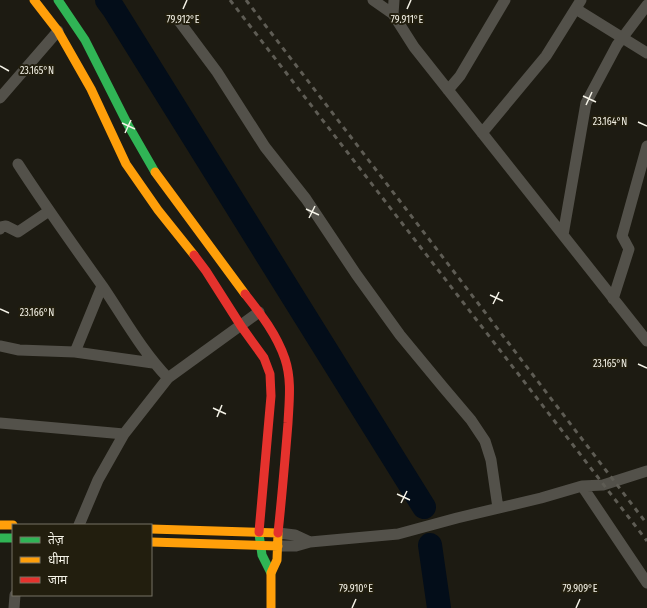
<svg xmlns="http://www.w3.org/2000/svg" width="647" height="608" font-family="'Fira Sans Condensed','Noto Sans Devanagari',sans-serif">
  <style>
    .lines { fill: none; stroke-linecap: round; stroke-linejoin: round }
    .river { stroke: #030d19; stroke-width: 24 }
    .street { stroke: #53514a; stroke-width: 11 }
    .fast { stroke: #30b455; stroke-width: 9 }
    .slow { stroke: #ff9f0a; stroke-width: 9 }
    .jam { stroke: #e5322d; stroke-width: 9 }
    .rail { stroke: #5e5c54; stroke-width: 3; stroke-dasharray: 5 5; stroke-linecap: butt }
    .ticks { fill: none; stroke: #f4f2e7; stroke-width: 1.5 }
    .ticks-label { font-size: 10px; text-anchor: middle; fill: #f4f2e7; stroke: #221e0e; stroke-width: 4; stroke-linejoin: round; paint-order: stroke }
  </style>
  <rect width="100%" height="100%" fill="#1d1b12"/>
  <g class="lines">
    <path class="river" d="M107 0 113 8 424 507
      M430 545 439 608"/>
    <path class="street" d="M373 0 393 14
      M394 0 393 14 414 47 647 341
      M576 9 647 53
      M179 21 217 72 265 147 306 199 356 274 400 335 443 387 471 420 485 441 491 460 498 508
      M448 90 460 76 505 0
      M0 98 58 31
      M482 133 546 56 581 0
      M18 164C45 206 74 246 103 287 124 318 142 351 168 378
      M0 229 1 227 6 226 18 232 49 211
      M563 235 586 103 617 45 647 5
      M613 299 629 249 622 236 647 146
      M0 346 19 350 75 352 153 363
      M75 352 102 286
      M0 423 124 434
      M582 486 647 583
      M79 525 98 480 124 434 168 378 259 312
      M278 533 295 535 310 542
      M278 546H296L310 542 398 534 457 518 541 498 582 486 603 485 647 471
      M14 608 15 595"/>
    <path class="fast" d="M58 0 85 40 128 125 155 172
      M259 534 262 555 271 573
      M0 538H13"/>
    <path class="slow" d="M34 0 58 31 91 89 126 164 158 210 194 255
      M155 172 245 294
      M0 525H13
      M151 529 278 533 277 560 271 573V608
      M151 542 278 546"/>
    <path class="jam" d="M194 255 206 271 241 326 264 358 270 374 271 396 259 532
      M245 294C261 314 277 335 285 359 292 380 289 402 288 423 285 460 282 496 278 533"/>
    <path class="rail" d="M230 0 647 541
      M246 0 647 524"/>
  </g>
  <path class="ticks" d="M183 9 187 0M407 9 411 0M0 66 9 71M583 96 596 102M586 105 592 92M638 122 647 126M122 123 135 129M125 133 131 120M306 209 319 215M309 218 315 206M490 295 503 301M493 304 499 292M0 309 9 313M638 364 647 368M213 408 226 414M217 417 222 405M397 494 410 500M401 503 407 491M352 608 356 599M576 608 580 599"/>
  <g class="ticks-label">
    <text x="183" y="23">79.912°E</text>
    <text x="407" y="23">79.911°E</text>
    <text x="37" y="74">23.165°N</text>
    <text x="610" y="125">23.164°N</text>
    <text x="37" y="316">23.166°N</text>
    <text x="610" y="367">23.165°N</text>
    <text x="356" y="592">79.910°E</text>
    <text x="580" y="592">79.909°E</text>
  </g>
  <rect x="12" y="524" width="140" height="72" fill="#221e0e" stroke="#767365"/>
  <rect x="20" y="537" width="20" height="6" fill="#30b455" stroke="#767365"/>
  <text x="48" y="544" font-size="12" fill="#f4f2e7">तेज़</text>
  <rect x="20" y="557" width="20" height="6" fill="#ff9f0a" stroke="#767365"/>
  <text x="48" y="564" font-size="12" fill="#f4f2e7">धीमा</text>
  <rect x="20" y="577" width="20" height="6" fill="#e5322d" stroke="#767365"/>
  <text x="48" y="584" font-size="12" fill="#f4f2e7">जाम</text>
</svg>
